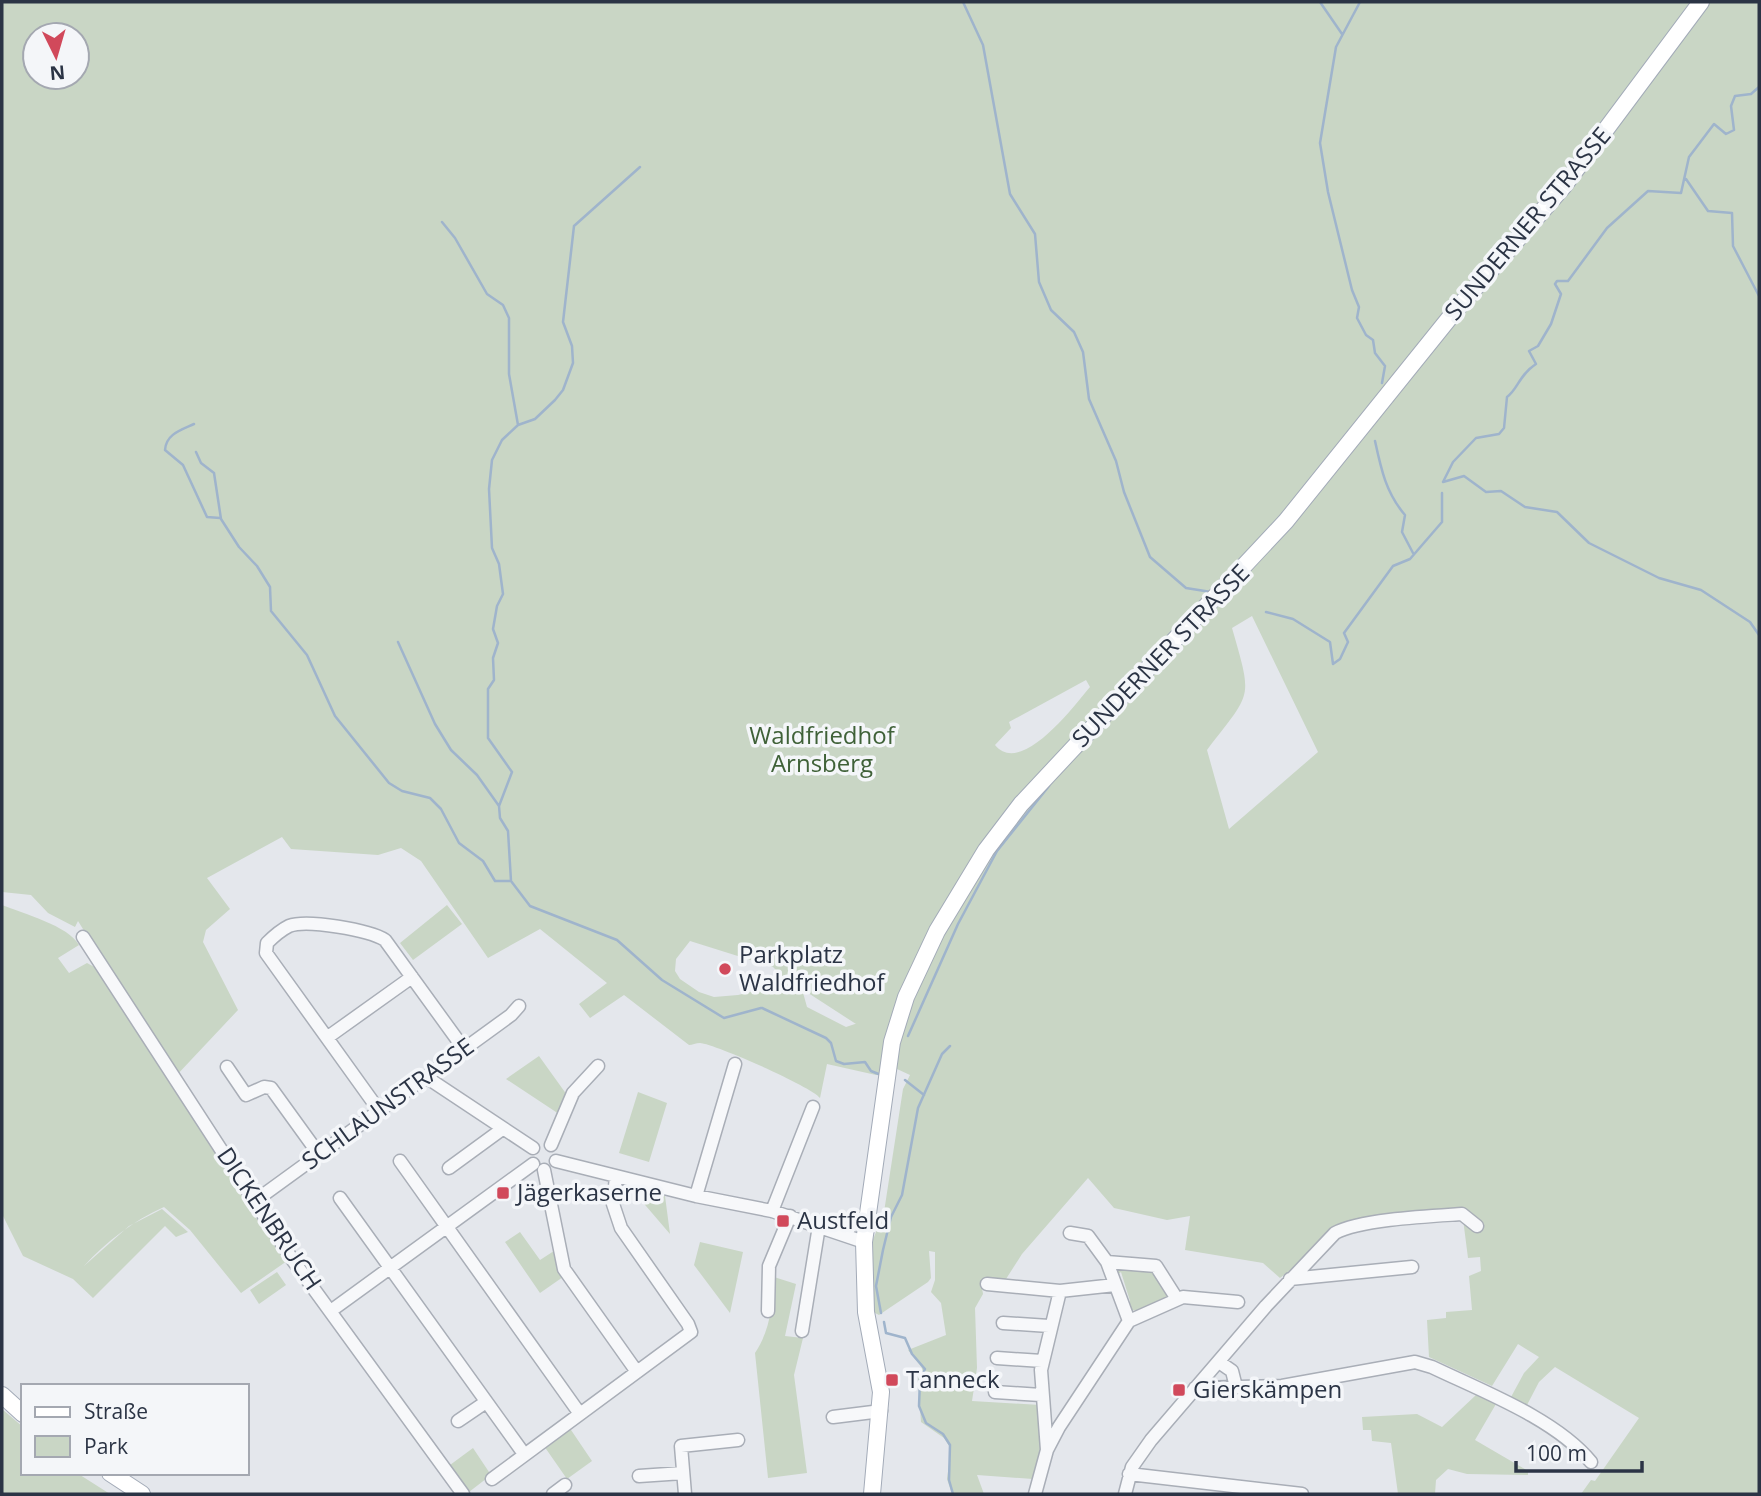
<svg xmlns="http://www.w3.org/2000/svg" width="1761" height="1496" font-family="'Open Sans',sans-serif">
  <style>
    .green { fill: #c9d6c5; fill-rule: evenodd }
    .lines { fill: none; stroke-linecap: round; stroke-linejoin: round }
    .stream { stroke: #9fb4cc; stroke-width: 2.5 }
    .minor-casing { stroke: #a9aeb7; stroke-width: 15 }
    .major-casing { stroke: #a3abb8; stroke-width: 18 }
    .minor { stroke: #f7f8fa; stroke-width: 12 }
    .major { stroke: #fff; stroke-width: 16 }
    .poi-dot { fill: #d1495b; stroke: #f4f6f9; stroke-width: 2.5 }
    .labels { text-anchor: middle; stroke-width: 7; stroke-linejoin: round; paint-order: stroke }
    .street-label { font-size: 24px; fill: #2b3445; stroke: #f4f6f9 }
    .park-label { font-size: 24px; fill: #3f6138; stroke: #f4f6f9 }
    .poi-label { font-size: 24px; fill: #2b3445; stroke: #f4f6f9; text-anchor: start }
  </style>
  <rect width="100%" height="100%" fill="#e4e7ec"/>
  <path class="green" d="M2 2H1759V1494H1581L1591 1480 1595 1481 1639 1418 1555 1367 1539 1382 1527 1405 1511 1397 1524 1373 1539 1357 1518 1344 1492 1386 1429 1357 1427 1320 1446 1318V1312L1472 1310 1469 1276 1481 1271 1480 1257 1468 1258 1463 1219 1340 1232 1280 1278 1263 1263 1185 1250 1190 1216 1167 1220 1114 1208 1088 1178 1022 1254 1006 1279 981 1282 983 1294 975 1308 977 1368 972 1401 1040 1405V1457L1033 1479 977 1475 984 1494H952L947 1479 951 1449 944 1438 921 1422 918 1379 922 1368 908 1350 946 1335 941 1303 931 1292 935 1280V1252L929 1251 931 1278 928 1282 879 1315 871 1311 872 1242 884 1212 903 1089 910 1075 897 1069 876 1075 827 1064 820 1098C812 1087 715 1044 700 1043 696 1043 692 1045 689 1045L624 995 590 1018 579 1004 607 983 540 929 488 958 421 861 401 848 378 855 291 849 282 837 207 878 230 909 206 930 203 942 238 1010 175 1077 78 921 75 927 48 913 31 895 2 892ZM35 35H77V77H35ZM1252 616 1318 752 1229 829 1207 750C1252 691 1253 701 1232 628ZM1086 680 1090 687C1074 706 1021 777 995 745L1011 728 1009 722ZM690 941 773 967 789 983 738 995 714 997 699 992 680 979 675 971 676 959ZM802 989 856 1024H855L846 1027 807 1007Z
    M2 905C22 913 69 926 79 945L58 958 69 973 87 963 100 970 199 1124 249 1208 287 1261 241 1293 190 1230 164 1207C133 1221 107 1241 84 1266L129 1226 162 1209 188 1232 176 1237 165 1226 93 1298 73 1279 23 1256 2 1214Z
    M447 905 462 924 413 960 400 943Z
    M539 1056 567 1095 559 1114 506 1079Z
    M638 1092 667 1103 649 1162 619 1153Z
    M641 1191 665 1196 670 1234 640 1199Z
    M520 1232 540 1260 557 1249 563 1277 540 1293 505 1242Z
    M700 1242 743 1252 730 1313 694 1265Z
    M1114 1266 1152 1267 1169 1295C1161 1305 1137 1315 1127 1308L1130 1301 1121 1272 1115 1277Z
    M277 1272 286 1285 259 1304 250 1290Z
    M774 1277 796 1284 785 1336 803 1338 794 1375 807 1473 768 1478 755 1353C771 1329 772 1305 774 1277Z
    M1476 1395 1496 1404 1475 1440 1528 1471V1475L1467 1474 1448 1469 1436 1480 1435 1494H1398L1391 1443 1372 1441 1371 1430H1363L1362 1417 1417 1414 1442 1427Z
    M2 1409 23 1427V1473H77L110 1494H2Z
    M569 1427 592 1461 567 1479 544 1446Z
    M473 1448 491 1475 469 1492 450 1465Z"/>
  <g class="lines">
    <path class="stream" d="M963 2 983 45 1010 194 1035 234 1039 282 1051 310 1074 332 1083 352 1089 399 1116 461 1124 492 1150 557 1186 588 1211 592
      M1320 2 1342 34
      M1360 2 1336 47 1320 143 1328 192 1352 290 1359 307 1357 318 1366 335 1373 340 1375 353 1385 366 1382 383
      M640 167 574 226 563 322 572 346 573 363 563 390 555 400 535 419 518 425 502 440 492 460 489 489 492 548 499 564 503 594 497 606 493 629 498 643 493 658 494 680 488 689V738L512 772 499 806 500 818 508 831 511 881 530 906 617 940 662 980 724 1018 761 1008
      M1686 179 1708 211 1732 213 1733 246 1759 296
      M442 222 455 238 487 294 503 305 509 318V374L518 425
      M194 424C181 430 166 434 165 450L183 465 207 517 220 518
      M1375 441C1381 469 1386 493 1405 515L1402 532 1413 553
      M196 452 201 463 214 473 221 519 239 547 257 566 270 587 271 611 307 655 335 716 389 783 402 791 430 798 441 809 459 843 483 861 495 881H511
      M1443 482 1453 462 1476 438 1499 434 1504 428 1507 397C1518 389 1519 375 1536 364L1529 351 1538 346 1551 324 1561 294 1555 284 1557 281H1568L1607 228 1648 191 1681 193 1689 157 1714 124 1726 134 1734 130 1731 106 1735 96 1751 94 1759 87
      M1443 482 1464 476 1486 492 1501 491 1525 507 1557 512 1589 543 1659 578 1701 590 1750 622 1759 635
      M1266 612 1293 619 1330 642 1333 664 1340 659 1348 642 1344 633 1393 566 1410 559 1442 522V493
      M398 642 435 724 451 750 477 775 499 806
      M762 1008 826 1038 831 1043 836 1061 844 1064 865 1062 871 1071 881 1075
      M908 1036 958 924 997 851 1049 786
      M905 1080 924 1095
      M881 1313 876 1286 883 1250 891 1217 902 1195 918 1108 942 1054 950 1046
      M884 1322 886 1333 905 1338 912 1354 925 1369 920 1379 919 1406 926 1423 943 1434 950 1445 949 1480 953 1494
      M2 1493 4 1494"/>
    <g class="minor-casing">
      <path id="minor" d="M83 937 292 1259 463 1494
        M328 1037 412 977
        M227 1067 246 1095 264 1087 271 1088 318 1153
        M426 1077 533 1148
        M378 1109 266 953 267 943C273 937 281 930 289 926 307 919 369 930 385 940L464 1049
        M551 1145 573 1093 598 1066
        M400 1161 580 1414
        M556 1161 696 1196 772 1211 864 1242
        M449 1168 501 1130
        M544 1170 564 1269 637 1372
        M696 1196 735 1064
        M340 1198 524 1454
        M255 1201 511 1015 519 1006
        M772 1211 813 1107
        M1070 1233 1088 1236 1107 1262 1129 1321
        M1107 1262 1156 1266 1177 1299
        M1290 1279 1412 1267
        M987 1284 1060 1291 1041 1370 1047 1450
        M1060 1291 1115 1285
        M332 1310 533 1164
        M768 1311 769 1266 790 1216
        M1003 1323 1049 1326
        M802 1331 819 1226
        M997 1358 1042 1361
        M1219 1362 1232 1371 1236 1387
        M1195 1388 1282 1386 1415 1362 1432 1367C1482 1391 1556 1419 1591 1462
        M995 1392 1041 1395
        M833 1417 881 1411
        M458 1421 486 1402
        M1129 1474 1302 1494
        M639 1476 683 1473
        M492 1479 691 1332 688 1324 621 1228 613 1204 616 1177
        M553 1494 565 1485
        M685 1494 681 1446 738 1440
        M1035 1494 1047 1450 1059 1427 1129 1321 1183 1297 1238 1302
        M1125 1494 1132 1467 1151 1440 1266 1306 1335 1233C1361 1219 1432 1216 1462 1214L1477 1226"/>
    </g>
    <g class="major-casing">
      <path id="major" d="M2 1395 23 1414
        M110 1473 142 1494
        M872 1494 881 1392 866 1312 864 1242 892 1042 906 997 937 931 986 850 1021 804 1286 521 1455 311 1563 187 1701 2"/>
    </g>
    <use href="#minor" class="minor"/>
    <use href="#major" class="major"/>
  </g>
  <g class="poi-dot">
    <circle cx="725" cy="969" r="7"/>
    <rect x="496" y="1186" width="14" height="14" rx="3.5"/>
    <rect x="776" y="1214" width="14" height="14" rx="3.5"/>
    <rect x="885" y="1373" width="14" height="14" rx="3.5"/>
    <rect x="1172" y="1383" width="14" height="14" rx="3.5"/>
  </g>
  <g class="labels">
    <g class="street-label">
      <text transform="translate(1528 224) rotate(-50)" y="8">SUNDERNER STRASSE</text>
      <text transform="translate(1161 656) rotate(-46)" y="8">SUNDERNER STRASSE</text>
      <text transform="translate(388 1104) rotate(-36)" y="8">SCHLAUNSTRASSE</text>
      <text transform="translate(269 1219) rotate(56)" y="8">DICKENBRUCH</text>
    </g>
    <g class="park-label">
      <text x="822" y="744">Waldfriedhof<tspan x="822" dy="28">Arnsberg</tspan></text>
    </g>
    <g class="poi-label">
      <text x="739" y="963">Parkplatz<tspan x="739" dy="28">Waldfriedhof</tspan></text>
      <text x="517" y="1201">Jägerkaserne</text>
      <text x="797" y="1229">Austfeld</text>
      <text x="906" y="1388">Tanneck</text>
      <text x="1193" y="1398">Gierskämpen</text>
    </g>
  </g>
  <rect width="1761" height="1496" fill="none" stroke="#2b3445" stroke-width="7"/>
  <rect x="21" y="1384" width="228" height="91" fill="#f4f6f9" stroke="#a4a8b1" stroke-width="2"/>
  <rect x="35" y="1407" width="35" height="10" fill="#ffffff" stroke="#a4a8b1" stroke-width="2"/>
  <text x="84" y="1419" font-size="21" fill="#2b3445">Straße</text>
  <rect x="35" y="1436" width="35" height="21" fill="#c9d6c5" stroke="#a4a8b1" stroke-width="2"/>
  <text x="84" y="1454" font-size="21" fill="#2b3445">Park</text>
  <g transform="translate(56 56) rotate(175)"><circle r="33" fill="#f4f6f9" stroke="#a4a8b1" stroke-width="2"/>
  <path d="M0-5L12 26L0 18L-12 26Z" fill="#d1495b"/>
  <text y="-10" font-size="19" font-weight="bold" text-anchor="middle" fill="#2b3445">N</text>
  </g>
  <path d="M1516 1461v10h126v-10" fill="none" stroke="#2b3445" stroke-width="3.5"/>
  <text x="1526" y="1461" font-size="21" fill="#2b3445" stroke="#f4f6f9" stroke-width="5" paint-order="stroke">100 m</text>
</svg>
